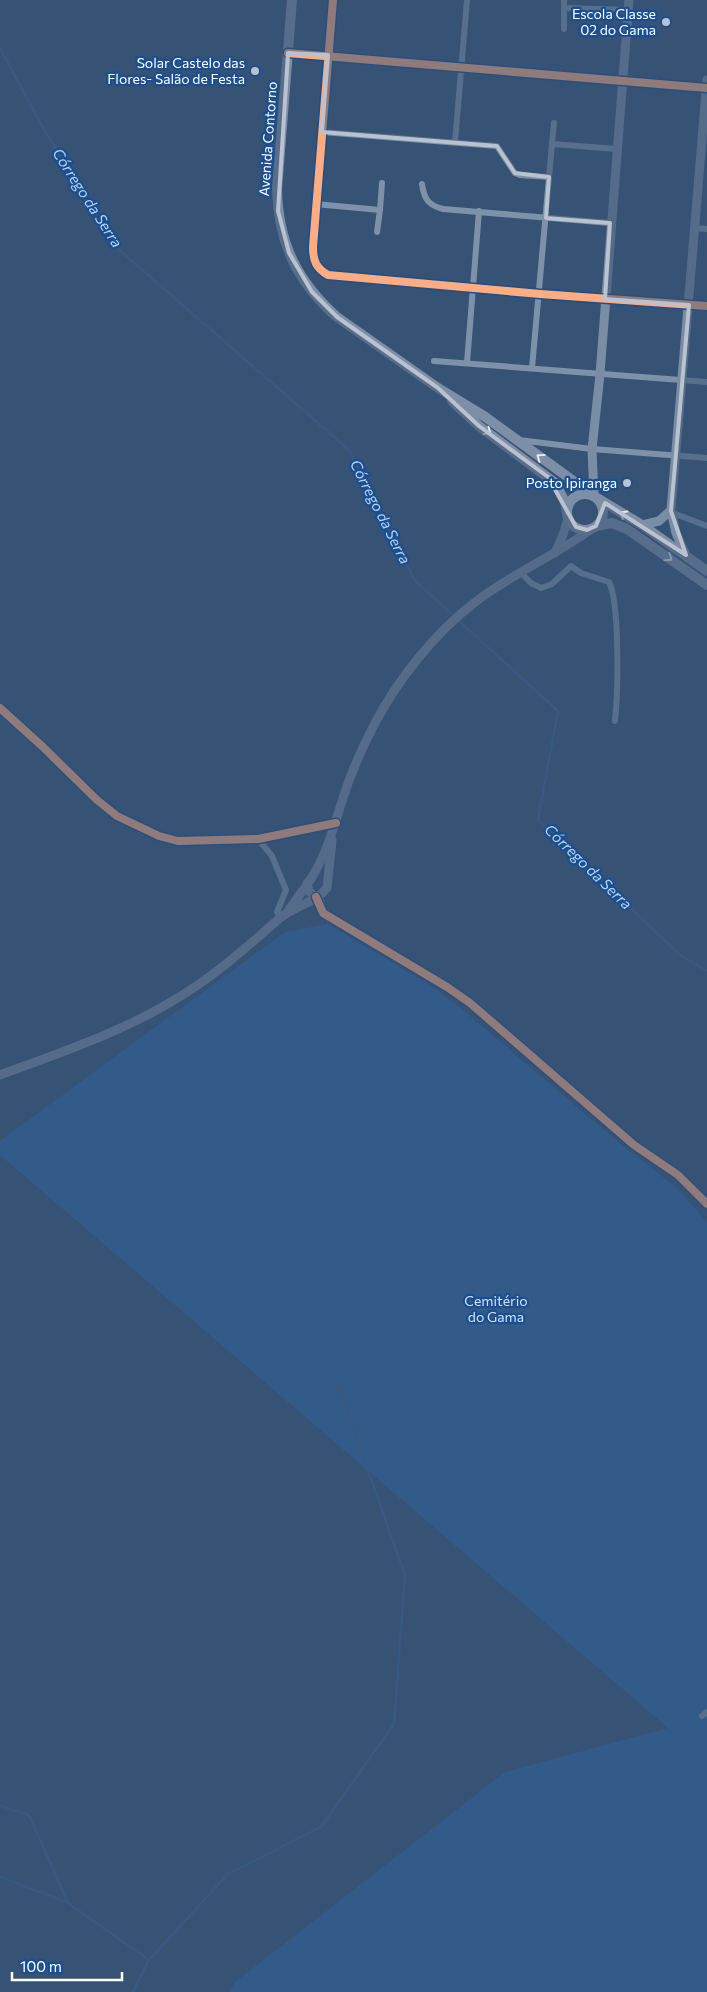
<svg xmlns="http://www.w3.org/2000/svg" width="707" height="1992" font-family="Commissioner,sans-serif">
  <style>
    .green { fill: #2f66a5 }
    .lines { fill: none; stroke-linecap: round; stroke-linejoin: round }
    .stream { stroke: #3b618d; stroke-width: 2.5 }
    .street { stroke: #7d92a8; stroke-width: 6 }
    .secondary { stroke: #798da4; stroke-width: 9 }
    .primary { stroke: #7d8ea7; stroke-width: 10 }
    .cycleway-casing { stroke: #1b4f8f; stroke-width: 11 }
    .cycleway { stroke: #ffac80; stroke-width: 8 }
    .oneway { stroke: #e5e8ed }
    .marked { fill: none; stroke: #b9c2ce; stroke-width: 4; stroke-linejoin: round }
    .poi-dot { fill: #b9c2ce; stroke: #1b4f8f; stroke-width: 2 }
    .labels { text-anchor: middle; stroke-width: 4.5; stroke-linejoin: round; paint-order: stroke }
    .poi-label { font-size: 14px; fill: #fff; stroke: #1b4f8f; text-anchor: end }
    .street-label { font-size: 14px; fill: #fff; stroke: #1b4f8f }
    .park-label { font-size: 14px; fill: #cfe3fa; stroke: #1b4f8f }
    .water-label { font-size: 15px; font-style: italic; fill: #b5d3f5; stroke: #1b4f8f }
  </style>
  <rect width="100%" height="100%" fill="#365274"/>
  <path class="green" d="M328 924 431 986 452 1001 622 1145 677 1188 707 1222V1992H230L235 1982 505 1772 668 1728 0 1155V1141L285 932Z"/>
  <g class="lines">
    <path class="stream" d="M0 48 43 128 116 247 349 450 415 581 454 616
      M458 620 558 711 538 820 680 955 707 971
      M0 1806 29 1815 68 1903 149 1960
      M0 1877 66 1902
      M133 1992 149 1960 228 1874 321 1827 394 1724 405 1575 337 1383"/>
    <path class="street" d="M333 0 313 247C313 261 316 268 328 275L540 294 707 306
      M564 8 628 10
      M564 29V0
      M288 53 707 88
      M554 123 552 144 617 149
      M322 132 497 146 515 173 520 175 549 177
      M455 142 467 0
      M422 184C424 199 428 205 443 209L610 223
      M315 204 380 210 377 232
      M380 210 382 183
      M694 228 707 229
      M434 361 707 382
      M467 363 479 211
      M532 368 552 144
      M519 440 592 449 707 458
      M670 512 707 526
      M521 573 531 583 541 588 552 584 571 566 581 573 609 582C620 603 618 694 615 721
      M0 708 43 747 97 800 117 816 159 836 178 841 258 839 336 823
      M258 839 272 856 286 890 277 912 280 918
      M702 1716 707 1712"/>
    <path class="secondary" d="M594 496 592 449 600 374 629 0
      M642 525 659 521 671 510
      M555 553 563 535 568 518
      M686 555 676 533 671 510 707 80
      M307 883 309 891 320 902 323 913 447 987 470 1003 634 1145 678 1175 707 1204
      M287 913C296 899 307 886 315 872 328 849 335 823 343 798 351 773 362 748 374 725 398 679 434 634 474 603 511 574 555 556 593 528
      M0 1075C62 1052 128 1030 184 994 219 972 249 945 280 918 294 906 315 903 327 888L332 840"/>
    <path class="primary" d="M292 0 277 189C278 242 297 282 337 317L438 388 484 416 594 496
      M452 401 479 426 555 483 565 502 567 513
      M567 512a18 18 0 1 1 36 0a18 18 0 1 1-36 0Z
      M597 498 642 525 707 571
      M596 526 612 523 627 529 707 585"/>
    <g class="cycleway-casing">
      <path id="cycleway" d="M333 0 313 247C313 261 316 268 328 275L540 294 707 306
        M288 53 707 88
        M0 708 43 747 97 800 117 816 159 836 178 841 258 839 336 823
        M316 897 323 913 447 987 470 1003 634 1145 678 1175 707 1204"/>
    </g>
    <use href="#cycleway" class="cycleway"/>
  </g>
  <defs><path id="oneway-chevron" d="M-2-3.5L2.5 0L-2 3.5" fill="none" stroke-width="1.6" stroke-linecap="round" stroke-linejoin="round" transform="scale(1.25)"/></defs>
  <g class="oneway">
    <use href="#oneway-chevron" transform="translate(488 432) rotate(36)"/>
    <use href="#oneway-chevron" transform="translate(540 457) rotate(-144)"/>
    <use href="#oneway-chevron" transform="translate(623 514) rotate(-149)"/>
    <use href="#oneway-chevron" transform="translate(669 558) rotate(35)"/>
  </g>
  <path d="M0 0H707V1992H0ZM288 53 328 55 322 132 497 146 515 173 549 177 546 218 610 223 605 299 689 305 671 511 686 555 605 503 596 526 587 530 576 527 548 477 479 426 438 388 337 317 312 292 289 253 278 211Z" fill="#365274" fill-opacity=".55" fill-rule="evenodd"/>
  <path class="marked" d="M288 53 328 55 322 132 497 146 515 173 549 177 546 218 610 223 605 299 689 305 671 511 686 555 605 503 596 526 587 530 576 527 548 477 479 426 438 388 337 317 312 292 289 253 278 211Z"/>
  <g class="poi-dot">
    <circle cx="666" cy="22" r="5"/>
    <circle cx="255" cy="71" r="5"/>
    <circle cx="627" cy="483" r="5"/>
  </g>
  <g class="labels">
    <g class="poi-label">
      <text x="656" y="19">Escola Classe<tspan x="656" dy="16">02 do Gama</tspan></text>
      <text x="245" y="68">Solar Castelo das<tspan x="245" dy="16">Flores- Salão de Festa</tspan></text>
      <text x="617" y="488">Posto Ipiranga</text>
    </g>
    <g class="street-label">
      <text transform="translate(268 139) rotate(-86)" y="5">Avenida Contorno</text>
    </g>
    <g class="park-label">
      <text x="496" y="1306">Cemitério<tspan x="496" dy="16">do Gama</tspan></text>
    </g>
    <g class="water-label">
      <text transform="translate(87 198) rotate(57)" y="5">Córrego da Serra</text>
      <text transform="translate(380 512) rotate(63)" y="5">Córrego da Serra</text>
      <text transform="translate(588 867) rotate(44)" y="5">Córrego da Serra</text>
    </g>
  </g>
  <path d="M12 1972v8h110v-8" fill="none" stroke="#ffffff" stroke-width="2.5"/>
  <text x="20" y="1972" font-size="15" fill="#ffffff" stroke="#1b4f8f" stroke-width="4" paint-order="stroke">100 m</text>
</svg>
